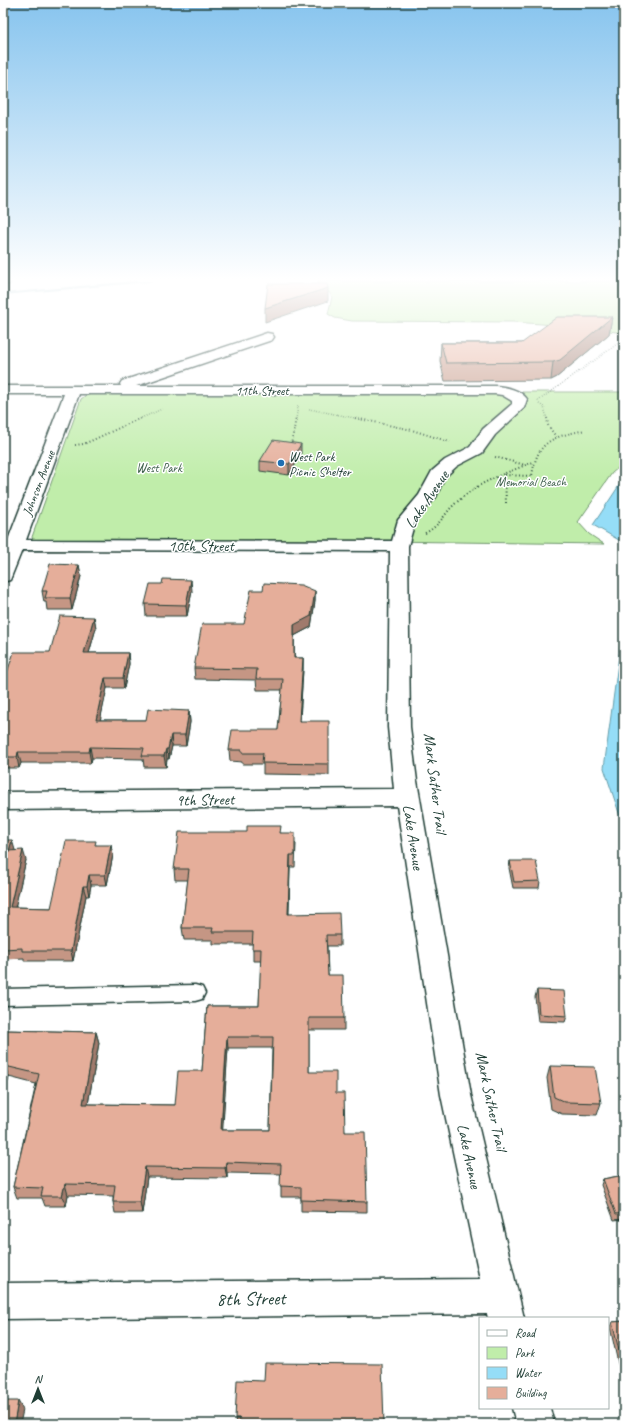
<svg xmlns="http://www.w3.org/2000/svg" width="627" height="1427" font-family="Caveat,sans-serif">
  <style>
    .green { fill: #c0edaa; stroke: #70956f }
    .water { fill: #95ddf7; stroke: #669da9 }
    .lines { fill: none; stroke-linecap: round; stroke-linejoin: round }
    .stream { fill: #669da9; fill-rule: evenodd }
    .lane-casing { stroke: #1f3d34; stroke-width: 3 }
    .street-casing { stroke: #1f3d34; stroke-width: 3 }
    .secondary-casing { stroke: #1f3d34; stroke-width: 3 }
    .path-far1 { stroke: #1f3d34; stroke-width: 1.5; stroke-dasharray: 0.5 2; stroke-linecap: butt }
    .path { stroke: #1f3d34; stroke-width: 2; stroke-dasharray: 1 2.5; stroke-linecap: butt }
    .lane { fill: #fff; fill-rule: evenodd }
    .street { fill: #fff; fill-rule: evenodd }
    .secondary { fill: #fff; fill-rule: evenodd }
    .wall { fill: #c59684; stroke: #1f3d34; fill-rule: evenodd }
    .shaded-wall { fill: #a07a6c; stroke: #1f3d34 }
    .building { fill: #e5ae9a; stroke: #1f3d34; fill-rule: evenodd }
    .poi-dot { fill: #1f6fb2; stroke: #fff; stroke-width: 1.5 }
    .labels { text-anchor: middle; stroke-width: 3; stroke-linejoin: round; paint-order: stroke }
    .far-street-label { font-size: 13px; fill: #1f3d34; stroke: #fff }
    .far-poi-label { font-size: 13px; fill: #1f3d34; stroke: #fff; text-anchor: start }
    .far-park-label { font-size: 13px; fill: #3f604c; stroke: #fff }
    .street-label { font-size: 16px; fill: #1f3d34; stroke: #fff }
    .near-street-label { font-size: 19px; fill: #1f3d34; stroke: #fff }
  </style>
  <rect width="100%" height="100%" fill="#fff"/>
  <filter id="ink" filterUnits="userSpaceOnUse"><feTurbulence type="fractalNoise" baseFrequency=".025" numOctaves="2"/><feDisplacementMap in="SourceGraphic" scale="8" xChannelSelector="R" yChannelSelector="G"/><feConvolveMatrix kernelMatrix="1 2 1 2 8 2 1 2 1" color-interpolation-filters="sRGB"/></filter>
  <g filter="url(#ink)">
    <path class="green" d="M318 281H624V333L570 326 513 322 352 321 335 318 328 314 332 297 329 292 320 290Z
      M158 392H624V463L612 473 578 522 589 534 604 544 380 541 33 540 32 537 81 399 85 396 92 394Z"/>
    <path class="water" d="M624 478V543L593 525Z
      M624 618V828L604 768Z"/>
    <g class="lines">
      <path class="stream" d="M134 281H152L150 282 3 295V293Z"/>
      <g class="lane-casing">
        <path id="lane" d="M195 985 202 987 205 993 202 999 195 1001 3 1005V989Z"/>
      </g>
      <g class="street-casing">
        <path id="street" d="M267 333 272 334 274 337 272 340 136 386H495C506 387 520 389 527 399L524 408 495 435 482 453 457 466 444 478 436 497 415 521 408 546 410 727 417 781 471 1095 524 1318H488L487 1314 3 1319V1283L480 1279 441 1095 397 806 3 810V792L394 789 388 727 390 551 22 550 10 580 3 582V540H8L64 394H3V386H121L120 384 122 381ZM79 394H495L502 395 512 401V404L483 429 470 447 445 460 432 471 419 495 398 520 392 541 26 540Z
          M512 1408H550L554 1424H516Z"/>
      </g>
      <g class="secondary-casing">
        <path id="secondary" d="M3 281H11L9 284 3 285Z"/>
      </g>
      <path class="path-far1" d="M538 401 624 339
        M539 404 544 407 547 419
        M309 409 360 419
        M139 419 162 409
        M296 419 298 406"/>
      <path class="path" d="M355 418 412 430 450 442
        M547 418 548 425 556 437
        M75 445 84 444 141 418
        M291 445 296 418
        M495 457 525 465
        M506 503 505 475 532 476C537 440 553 437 585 430
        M425 533C436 528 442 519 449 510 455 503 464 496 471 491 489 478 512 471 533 462"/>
      <use href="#lane" class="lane"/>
      <use href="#street" class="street"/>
      <use href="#secondary" class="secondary"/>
    </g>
    <path class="wall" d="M612 317 609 334 557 377 551 380 445 381 440 361 441 343H522Z
      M301 455 289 475 260 471V461Z
      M79 565 81 576 72 610H47L46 602H44L42 591Z
      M162 584 192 591 187 616H146L145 604Z
      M315 591V601L311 627 294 636V658H303V669L300 721 329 764V775L263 774V764H242V762L230 761 229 750 278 730 282 690H257L256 680 195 679 194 668 244 624Z
      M94 617 96 628 89 653H128L129 664 124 688H107L100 720H146L189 711 190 722 186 746H172L169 759H167L166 767H144L143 759 92 758 91 763H21L19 768H3V684L50 652Z
      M281 833 296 844 295 867H290L289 914 340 935V946H327L328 975 344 1018V1030H309V1072L336 1093 345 1132 367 1202V1212L301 1211V1197H281V1174L227 1173V1178L147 1177 142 1213H115L113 1202V1196L68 1195 66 1206H45L42 1198H17L13 1187 36 1084 9 1077 3 1099V1030L96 1032 99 1043 88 1104 175 1105 202 1071 207 1006H259L261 961H253V944H213V940H184L182 928 188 880H175L174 869ZM228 1048H272L270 1130H222Z
      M3 840 26 860 15 907 51 908 96 845 113 855 107 885H91L89 896H86L73 961H24V958L3 959Z
      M510 861 540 881 539 888H513L509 868Z
      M537 990 567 1016 565 1022 538 1021 535 997Z
      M550 1066 601 1103 597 1115 562 1114 551 1109 547 1078Z
      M624 1175V1219L614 1220 601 1185 603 1179Z
      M624 1321V1372H620L610 1327 612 1322Z
      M235 1418 384 1424H236Z"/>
    <path class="shaded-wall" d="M328 288V301L265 322V308Z
      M612 317 609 334 557 377 551 380 553 362Z
      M301 444V455L289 475V464Z
      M79 565 81 576 72 610 70 598Z
      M191 580 192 591 187 616 186 605Z
      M315 591V601L311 627 294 636V669V625Z
      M94 617 96 628 86 664 84 653Z
      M128 653 129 664 124 688 123 678Z
      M303 658V669L299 732V721Z
      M105 678 107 688 98 731 96 720Z
      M189 711 190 722 186 746 185 735Z
      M171 735 172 746 169 759 168 749Z
      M90 747 92 758 91 763 89 752Z
      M166 749 167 759 166 767 164 756Z
      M18 752 21 763 19 768 17 757Z
      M12 840 15 850 12 861 9 851Z
      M111 845 113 855 107 885 105 875Z
      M23 850 26 860 13 917 10 907Z
      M290 855V867L288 925V914Z
      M89 875 91 885 89 896 87 886Z
      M83 886 86 896 73 961 71 951Z
      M96 1032 99 1043 86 1115 83 1104Z
      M227 1037 228 1048 222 1141 221 1130Z
      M5 1066 9 1077 3 1099V1073Z
      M226 1162 227 1173V1178L225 1168Z
      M145 1167 147 1177 142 1213 140 1202Z
      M65 1184 68 1195 66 1206 62 1196Z
      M18 1401 23 1410 20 1424H14Z"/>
    <path class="building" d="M268 284H327L328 288 265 308Z
      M557 317H612L560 360 553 362 446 363 441 343H522Z
      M273 440 301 444 289 464 260 461Z
      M50 564 79 565 70 598H45L47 591H42Z
      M163 579 191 580 186 605 145 604 150 584H162Z
      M264 583 301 585 315 591 311 616 294 625V658H303L299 721H329V764L262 763 263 753H242V750H229L232 730H278L283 679H256L257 669 194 668 202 624H244L251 590H263Z
      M60 616 94 617 84 653H128L123 678H105L96 720H146L148 709 189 711 185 735H171L168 749H166L164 756H142L144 748 90 747 89 752H18L17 757H3V684L14 652H50Z
      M247 826H281L280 833H295V855H290L288 914 339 913 340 935H326L328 975H343L344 1018H309V1072H336V1093H344L345 1132H365L367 1202 301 1200V1187L280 1186 281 1164 226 1162 225 1168 145 1167 140 1202H113L115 1185 65 1184 62 1196H41L43 1188 13 1187 39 1074 5 1066 3 1073V1030L96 1032 83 1104 175 1105 178 1071H202L207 1006H259L261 949H252L253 932H212L213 928H182L189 869H174L179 832H247ZM227 1037H273L270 1130H221Z
      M3 840H12L9 851 23 850 10 907 51 908 66 841H96L95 845H111L105 875H89L87 886H83L71 951H22V948L3 949Z
      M510 861H536L540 881 514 882Z
      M537 990 564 991 567 1016 539 1014Z
      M550 1066 595 1067 601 1103 565 1102 554 1097Z
      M624 1175V1213L616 1214 603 1179Z
      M624 1321V1367H623L612 1322Z
      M265 1363 382 1364 384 1424H238L239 1418H235L237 1380 264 1381Z
      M3 1401H18L14 1424H3Z"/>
  </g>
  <linearGradient id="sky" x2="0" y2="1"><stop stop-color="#87c4ee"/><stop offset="0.58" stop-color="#fff"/><stop offset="1" stop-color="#fff" stop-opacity="0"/></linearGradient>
  <rect width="627" height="481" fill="url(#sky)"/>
  <circle class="poi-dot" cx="281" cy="463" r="4"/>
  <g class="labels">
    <g class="far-street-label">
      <text x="262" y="395">11th Street</text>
      <text transform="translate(38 483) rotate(-69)" y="5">Johnson Avenue</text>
    </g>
    <g class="far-poi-label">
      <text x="289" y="461">West Park<tspan x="289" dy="15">Picnic Shelter</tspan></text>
    </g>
    <g class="far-park-label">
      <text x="159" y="472">West Park</text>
      <text x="531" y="486">Memorial Beach</text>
    </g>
    <g class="street-label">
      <text transform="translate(426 499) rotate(-56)" y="6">Lake Avenue</text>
      <text x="201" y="551">10th Street</text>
      <text transform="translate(436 783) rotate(83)" y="6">Mark Sather Trail</text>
      <text transform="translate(205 799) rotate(-1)" y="6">9th Street</text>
      <text transform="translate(414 837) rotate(81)" y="6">Lake Avenue</text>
      <text transform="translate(492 1101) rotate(78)" y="6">Mark Sather Trail</text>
      <text transform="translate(470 1156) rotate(78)" y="6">Lake Avenue</text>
    </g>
    <g class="near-street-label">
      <text transform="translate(251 1298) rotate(-1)" y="7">8th Street</text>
    </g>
  </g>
  <rect width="627" height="1427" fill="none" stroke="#fff" stroke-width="16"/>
  <rect x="8" y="8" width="611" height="1411" fill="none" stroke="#1f3d34" stroke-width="1.5" filter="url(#ink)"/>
  <rect x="479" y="1317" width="130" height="92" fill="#ffffff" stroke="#a5b1ae"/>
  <rect x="487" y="1330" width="20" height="6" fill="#ffffff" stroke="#a5b1ae"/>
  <text x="515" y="1337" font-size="12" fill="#1f3d34">Road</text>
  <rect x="487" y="1347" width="20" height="12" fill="#c0edaa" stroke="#a5b1ae"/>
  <text x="515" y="1357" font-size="12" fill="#1f3d34">Park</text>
  <rect x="487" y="1367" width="20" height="12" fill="#95ddf7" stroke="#a5b1ae"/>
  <text x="515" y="1377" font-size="12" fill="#1f3d34">Water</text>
  <rect x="487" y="1387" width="20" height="12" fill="#e5ae9a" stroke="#a5b1ae"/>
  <text x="515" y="1397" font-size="12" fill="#1f3d34">Building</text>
  <g transform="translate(38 1389)" stroke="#ffffff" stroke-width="3" paint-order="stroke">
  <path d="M0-3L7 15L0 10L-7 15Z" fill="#1f3d34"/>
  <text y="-6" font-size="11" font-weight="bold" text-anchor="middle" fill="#1f3d34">N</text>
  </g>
</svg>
